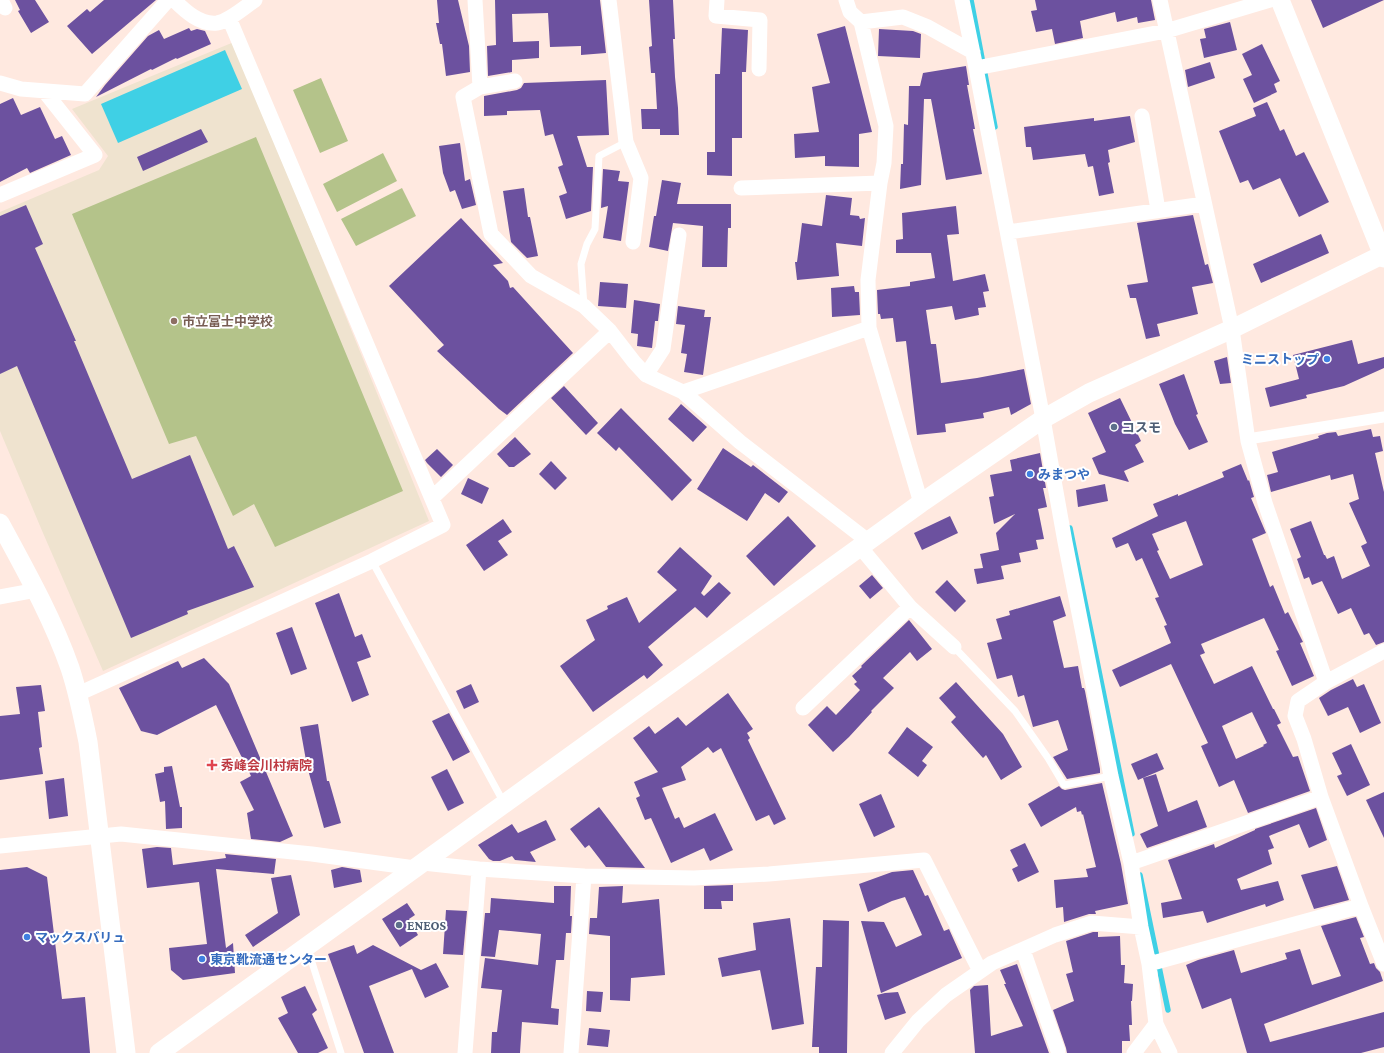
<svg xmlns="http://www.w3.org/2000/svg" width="1384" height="1053" font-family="'Crimson Pro','Noto Sans JP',serif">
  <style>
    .education { fill: #efe3cf }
    .green { fill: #b4c38a }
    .water { fill: #3fd0e5 }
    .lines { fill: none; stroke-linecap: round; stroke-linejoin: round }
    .stream { stroke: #3fd0e5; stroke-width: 5.5 }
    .building { fill: #6c519f; fill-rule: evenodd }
    .service { stroke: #fff; stroke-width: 7 }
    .pedestrian { stroke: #fff; stroke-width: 11 }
    .minor { stroke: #fff; stroke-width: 15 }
    .tertiary { stroke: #fff; stroke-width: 19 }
    .education-dot { fill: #8d6e63; stroke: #fff; stroke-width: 1.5 }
    .shop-dot { fill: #3f7fe0; stroke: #fff; stroke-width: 1.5 }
    .service-dot { fill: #5c6f8a; stroke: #fff; stroke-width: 1.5 }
    .health-dot { fill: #e0444e; stroke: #fff; stroke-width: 1.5 }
    .labels { text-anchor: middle; stroke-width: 4; stroke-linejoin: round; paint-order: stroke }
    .education-label { font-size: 13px; font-weight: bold; fill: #785e54; stroke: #fff; text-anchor: start }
    .shop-label { font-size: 13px; font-weight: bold; fill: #366cbe; stroke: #fff; text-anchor: start }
    .service-label { font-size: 13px; font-weight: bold; fill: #4e5e75; stroke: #fff; text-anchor: start }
    .health-label { font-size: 13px; font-weight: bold; fill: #be3a42; stroke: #fff; text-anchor: start }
  </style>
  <rect width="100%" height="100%" fill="#ffe9e0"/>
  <path class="education" d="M234 42 429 521 103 671 43 533 0 431V212L99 170 108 156 72 109Z"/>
  <path class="green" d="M321 78 348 141 320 153 293 90Z
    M256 137 403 491 275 547 254 504 233 516 196 436 169 444 72 214Z
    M383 153 397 181 337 212 323 184Z
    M402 188 416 216 356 246 341 219Z"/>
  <path class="water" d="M225 50 242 89 118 143 101 104Z"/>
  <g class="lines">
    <path class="stream" d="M971 0 995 127
      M1070 528 1132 834
      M1140 875 1168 1010"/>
  </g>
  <path class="building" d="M15 0H35L49 22 31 33 18 11 20 10Z
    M104 0H156L92 54 67 26 87 9 90 12Z
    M437 0H458L469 46 470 72 446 76 442 44H440L436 23H439Z
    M495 0H600L606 53 581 55V46L550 47 548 13 512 14 513 42 539 41V58L512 60V72L488 76 487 46 496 45Z
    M649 0H673L675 39H673L675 77 678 108 679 135H660V129H642L641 109H657L655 73H651L649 47 652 46Z
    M1035 0H1151L1155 20 1138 23 1137 17 1117 22 1115 12 1080 21 1083 38 1055 44 1052 29 1036 32 1031 11 1037 10Z
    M1311 0H1384L1323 28Z
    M1230 22 1237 50 1204 58 1200 39 1206 38 1204 29Z
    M845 26 872 132 859 134V167L825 166V156L795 158 794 134 819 132 812 87 830 83 817 34Z
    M189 28 191 31 197 29 205 31 211 44 177 59 176 58 152 70 151 69 96 97 105 85 148 36 159 30 164 39Z
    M722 28 748 30 746 72H742V138H732V176L707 175V152H715V74H720Z
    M879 29 913 31 921 34 920 58 878 56Z
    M1262 44 1280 81 1274 84 1277 92 1254 103 1243 79 1252 75 1242 54Z
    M1210 62 1215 78 1188 87 1185 70Z
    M966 66 969 85H967L975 129H973L982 174 946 180 931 99H924L921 185 900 189 901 164H903L904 124 908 125 909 86H920L923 73Z
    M606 80 609 135 577 136 587 167H593L591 211 566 219 559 196 567 193 558 167 563 165 553 134 545 136 540 110 507 111V115L484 116V96L517 90 521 88 524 83Z
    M13 98 21 115 40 107 55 139 62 136 71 155 30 173 27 168 0 182V104Z
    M1267 102 1280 131 1284 129 1296 156 1304 152 1329 202 1299 217 1280 178 1253 190 1248 180 1240 183 1219 131 1256 116 1253 108Z
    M1130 116 1135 142 1108 150 1110 162 1108 163 1114 193 1099 196 1093 166 1088 167 1085 154 1033 160 1031 147H1026L1024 127 1094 118V121Z
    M201 129 208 142 143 171 137 157Z
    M460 143 465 181 470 179 476 205 462 209 455 190 450 192 443 173 439 146Z
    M603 169 620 171 618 181 629 182 621 241 603 238 608 206 601 208Z
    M662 180 681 183 677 204H731V228H728L727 267H702L703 226 673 223 668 251 649 247 654 216H656Z
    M524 188 528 217H530L538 256 527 258 511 242 503 191Z
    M826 195 852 198 850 215 859 216 860 219 865 218 862 246 836 243 839 276 797 280 795 262H797L802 223 822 226Z
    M26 205 43 244 35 248 76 341H74L132 479 190 455 228 549 234 546 254 587 187 611 188 614 131 638 17 366 0 374V216Z
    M956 206 959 234 947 235 953 281 985 274 989 291 983 292 986 307 978 308 979 315 955 320 952 306 926 310 931 344H936L941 383 977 378 1024 369 1031 404 1011 415 1009 407 983 413 984 418 945 424 946 432 917 435 906 341 896 342 893 318 881 319 880 314H878L877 290 910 286V282L935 278 931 253H896V240L903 239 902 213Z
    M1193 215 1205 265 1208 264 1213 283 1192 287 1198 314 1157 324 1160 336 1146 339 1136 298H1130L1127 285 1148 282 1137 223Z
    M461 218 503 263 493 265 508 281 510 288 513 287 573 353 507 415 499 409 437 351 444 345 389 286Z
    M1321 234 1329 253 1261 283 1253 264Z
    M600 282 628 284 626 308 598 306Z
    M854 286 855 292H859L860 315 832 317 831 288Z
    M634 300 660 304 658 321H655L652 348 637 346 638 334 631 333Z
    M678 306 705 310 704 317H711L703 375 684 372 687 354 681 353 685 325 676 324Z
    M1352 340 1358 364 1384 357V368L1344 386 1306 395 1307 398 1270 407 1265 388 1299 379 1293 355Z
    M1227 357 1231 383 1220 384 1214 361Z
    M1184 374 1198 414 1196 415 1208 442 1189 450 1175 424 1159 384Z
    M564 386 598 423 586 435 551 398Z
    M1120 398 1141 441 1135 445 1144 462 1124 471 1129 482 1099 474 1092 458 1106 452 1088 413Z
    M681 404 707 427 693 442 668 419Z
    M621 408 692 480 672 501 619 447 616 451 597 433Z
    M1371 429 1373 437 1380 436 1383 451 1375 453 1384 492V642L1376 645 1369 633 1364 635 1351 608 1338 614 1322 581 1312 585 1309 577 1304 579 1297 559 1301 557 1290 529 1311 521 1324 555H1325L1327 559 1334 556 1342 579 1370 566 1361 546 1367 543 1349 503 1359 499 1353 474 1331 480 1330 475 1271 492 1267 475 1278 472 1272 452 1319 438 1318 436 1327 433 1336 432 1338 436Z
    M515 437 531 454 514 467H509L497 454Z
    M723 448 751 467 753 465 788 492 779 503 765 493 747 521 697 489Z
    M437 449 453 465 441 477 427 463 425 460Z
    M1040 453 1046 488H1043L1047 507 1038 509 1044 539 1036 540 1038 549 1019 553 1021 562 1001 566 1004 579 977 584 974 569 983 568 980 554 999 550 996 533 1015 514 994 524 989 497 994 496 990 475 1012 471 1010 460Z
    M551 461 567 478 555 490 539 474Z
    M1241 464 1248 481 1249 480 1254 497 1251 498 1266 533 1252 539 1270 587 1273 585 1285 614 1288 612 1303 642 1300 643 1314 676 1292 686 1276 651 1279 650 1264 618 1201 644 1205 653 1200 655 1214 684 1252 666 1273 709H1274L1281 723 1277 725 1293 757 1298 756 1310 791 1248 813 1234 780 1219 787 1201 746 1208 743 1171 664 1120 687 1112 670 1171 643 1164 626 1167 625 1155 598 1159 597 1142 558 1136 561 1128 543 1116 548 1112 538 1158 516 1153 504 1178 494V496L1224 477 1222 472ZM1186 521 1203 565 1170 579 1157 551 1159 550 1152 534ZM1252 712 1267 743 1263 745 1264 746 1236 759 1222 726Z
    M468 478 489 488 482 504 461 494Z
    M1105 484 1108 501 1078 507 1076 490Z
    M788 516 816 546 774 586 746 556Z
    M950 516 958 533 922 550 914 533Z
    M503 519 512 532 498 541 508 555 484 571 466 545Z
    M680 547 712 576 701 593 704 596 719 582 731 593 707 618 695 607 648 647 663 665 647 679 644 675 593 712 560 666 595 640 586 620 608 609 607 606 627 597 639 623 677 590 657 572Z
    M872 575 883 588 870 599 859 586Z
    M947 580 966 601 955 612 935 592Z
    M339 593 355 637 362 634 371 657 357 662 369 695 352 702 315 603Z
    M1060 596 1066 616 1053 621 1064 668 1078 666 1082 688H1084L1085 691 1100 769V773L1067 779 1053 757 1068 750 1058 720 1033 727 1024 695 1018 697 1012 675 997 679 987 643 1002 639 996 619 1010 615 1009 611Z
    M909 620 932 649 917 661 910 652 883 678 894 688 871 711 872 712 849 737 833 752 808 725 827 706 836 715 860 690 854 684 857 682 852 676 862 667 861 666Z
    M292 627 307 669 291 675 276 633Z
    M204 658 229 684 293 836 280 842 251 839 247 813 254 810 240 782 251 776 216 705 157 735 141 731 119 688 178 661 182 668Z
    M1353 679 1357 687 1364 684 1381 723 1360 733 1348 707 1328 716 1319 698 1331 690Z
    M956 682 1003 734 1022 767 1001 780 986 755 983 758 951 722 956 717 939 698Z
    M471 684 479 702 464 709 456 691Z
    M41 685 45 711 38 712 42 747 39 748 43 774 0 780V716L20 714 16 687Z
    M728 693 753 729 747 733 750 738 748 740 786 819 774 825 769 815 756 821 721 748 713 753 708 747 681 767 686 780 662 788 675 819 679 817 684 828 715 813 733 850 710 861 704 848 671 863 651 818 645 820 636 798 640 796 634 782 658 772 633 738 649 726 655 734 678 717 686 726Z
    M449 713 470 752 453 761 432 721Z
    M318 724 327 781H329L341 823 324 828 307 766 300 727Z
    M907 727 933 747 922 761 927 765 918 777 888 753Z
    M1351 744 1370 785 1347 796 1337 776 1342 774 1332 753Z
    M1157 753 1164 769 1138 780 1131 764Z
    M172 766 180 807H182V828L166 829 165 801 160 802 155 774 164 772V767Z
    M447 769 464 803 448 811 431 777Z
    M1156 774 1168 812 1197 800 1207 827 1147 848 1140 834 1158 826 1143 778Z
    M64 778 68 816 49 819 45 781Z
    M1102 783 1121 864 1128 904 1095 911 1096 914H1089L1064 922 1063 907 1056 908 1054 880 1088 877 1086 869 1096 867 1083 814 1082 815 1081 811 1077 812 1076 807 1041 827 1028 804 1059 786 1062 789 1065 790Z
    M1384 792V838L1366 800Z
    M881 794 895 827 874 837 859 804Z
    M599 807 612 824 645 868 606 867 589 845 585 848 570 829Z
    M1316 808 1327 840 1309 848 1299 824 1269 836 1274 848 1268 850 1272 864 1237 879 1241 890 1278 881 1284 900 1266 907 1265 904 1207 923 1203 911 1163 918 1161 903 1182 899 1168 860 1214 844 1215 848 1255 830V829Z
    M546 820 556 840 530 852 536 862 515 860 512 856 500 861H493L489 859 478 845 512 824 518 833Z
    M1025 843 1039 872 1018 882 1012 869 1018 866 1010 850Z
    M157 847 171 848 173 865 226 858 225 854 276 859 274 874 216 869 226 948 233 943 235 973 183 980 171 970 169 948 207 944 199 882 147 888 142 849Z
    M1337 866 1349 900 1314 909 1301 875Z
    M27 867 47 877 62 999 85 997 90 1053H0V870Z
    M342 867 360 870 362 882 334 888 331 870Z
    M913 870 925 896 928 895 944 931 949 929 962 958 881 993 861 921 884 922 896 947 922 935 905 897 892 901 868 912 859 884 892 872Z
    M291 875 300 915 253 947 245 935 278 913 271 878Z
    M733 885V901H721L722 909H704V886Z
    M554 886H571L570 916H572L571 933H566L564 960H556L551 1008 559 1009 558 1025 522 1022 520 1053H491L492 1032H497L502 990 481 988 485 958 538 965 541 934 499 930 495 957 481 956 485 913H490L491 898 554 903Z
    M623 886 622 903 659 899 665 975 631 978 630 1001 610 1000V936L589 934 590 918H597L599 887Z
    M407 903 415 915 409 919 418 935 400 947 382 919Z
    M446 910 467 911 463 955 443 954Z
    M1356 917 1364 937 1360 938 1370 964 1374 963 1376 968 1380 972 1383 981 1264 1024 1270 1042 1384 1012V1047L1361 1053H1247L1231 998 1202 1009 1186 965 1198 960 1234 950 1241 973 1287 959 1285 953 1300 949 1312 985 1341 976 1321 926Z
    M790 918 804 1024 772 1030 760 970 722 977 718 958 756 950 753 923Z
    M823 920 849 921 847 1053H819V1047H812L816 967H822Z
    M1093 932H1098V937L1120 936 1121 965H1125L1124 983 1133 984 1132 1001H1131L1132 1025H1129L1130 1041H1122V1053H1067L1066 1048 1053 1010 1074 1001 1066 974 1073 972 1066 941Z
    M354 945 357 954 373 945 421 970 436 963 449 987 425 998 412 969 369 986 394 1053H364L328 954Z
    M1017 964 1049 1053H975L970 990 974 986 988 985 991 1036 1023 1026 1004 984H1006L1000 970Z
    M305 986 317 1010 312 1014 328 1048 318 1053H298L278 1018 288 1013 281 997Z
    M587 991 603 992 601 1012 586 1011Z
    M898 992 906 1013 885 1020 877 995 885 993Z
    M589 1028 610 1030 608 1047 587 1045Z"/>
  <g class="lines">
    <path class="service" d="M584 306 581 264 587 244 595 229 599 156 626 142
      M372 561 504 803
      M954 647 1015 711 1048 758 1064 785 1111 776
      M307 947 341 1053"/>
    <path class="pedestrian" d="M1254 438 1384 417"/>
    <path class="minor" d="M1 0 5 8
      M174 0C185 11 200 25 217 23 229 21 245 7 255 0
      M475 0 480 87 463 97 491 234 531 276 584 306 610 331 634 362 646 375 683 392 740 442 868 541
      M609 0 626 142 641 178 633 242
      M717 0 716 16 760 20 759 69
      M846 0 850 12 861 22 886 126 884 163 880 183 868 280 869 328 921 503
      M962 0 976 68 1043 419 1065 542 1111 776 1131 863 1141 927 1149 964 1156 1024 1170 1053
      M1160 0 1232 329 1248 441 1265 503 1326 682
      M861 22 903 17 928 27 973 52
      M976 68 1166 31 1270 0
      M0 83 21 89 85 94 168 0
      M480 87 515 81
      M1142 116 1158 210
      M741 188 880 183
      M0 195 95 155 45 92
      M1008 232 1204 204
      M646 375 663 349 679 235
      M683 392 869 328
      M432 498 610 331
      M861 548 910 607 954 647
      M0 597 37 590
      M1384 651 1326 682 1298 701 1295 716 1304 739 1321 797 1361 906 1384 964
      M78 694 372 561 443 525 229 18
      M803 708 910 607
      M0 846 121 834 312 854 415 868
      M423 863 479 869 584 876 694 878 769 874 924 860 980 971
      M1131 863 1321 797
      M1023 950 1058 1051
      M1149 964 1361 906
      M465 1053 479 869
      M571 1053 584 876
      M892 1053 918 1021 946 995 992 963 1055 935 1092 923 1141 927
      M1134 1053 1156 1024"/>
    <path class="tertiary" d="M1280 0 1384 258
      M0 523C26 571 52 617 70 668 78 692 83 717 88 742L126 1053
      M159 1053 921 503 1043 419 1089 393 1232 329 1384 254"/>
  </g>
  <circle class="education-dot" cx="174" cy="321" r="4"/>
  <g class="shop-dot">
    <circle cx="1327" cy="359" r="4"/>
    <circle cx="1030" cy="474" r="4"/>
    <circle cx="27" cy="937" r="4"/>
    <circle cx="202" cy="959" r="4"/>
  </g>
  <g class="service-dot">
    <circle cx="1114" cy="427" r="4"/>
    <circle cx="399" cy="925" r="4"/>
  </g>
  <path class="health-dot" d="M210 759h4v4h4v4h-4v4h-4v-4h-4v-4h4z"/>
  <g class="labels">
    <g class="education-label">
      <text x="182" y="326">市立富士中学校</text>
    </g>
    <g class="shop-label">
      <text x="1319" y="364" text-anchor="end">ミニストップ</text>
      <text x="1038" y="479">みまつや</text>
      <text x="35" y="942">マックスバリュ</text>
      <text x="210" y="964">東京靴流通センター</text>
    </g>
    <g class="service-label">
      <text x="1122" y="432">コスモ</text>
      <text x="407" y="930">ENEOS</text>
    </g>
    <g class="health-label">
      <text x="221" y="770">秀峰会川村病院</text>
    </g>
  </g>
</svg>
